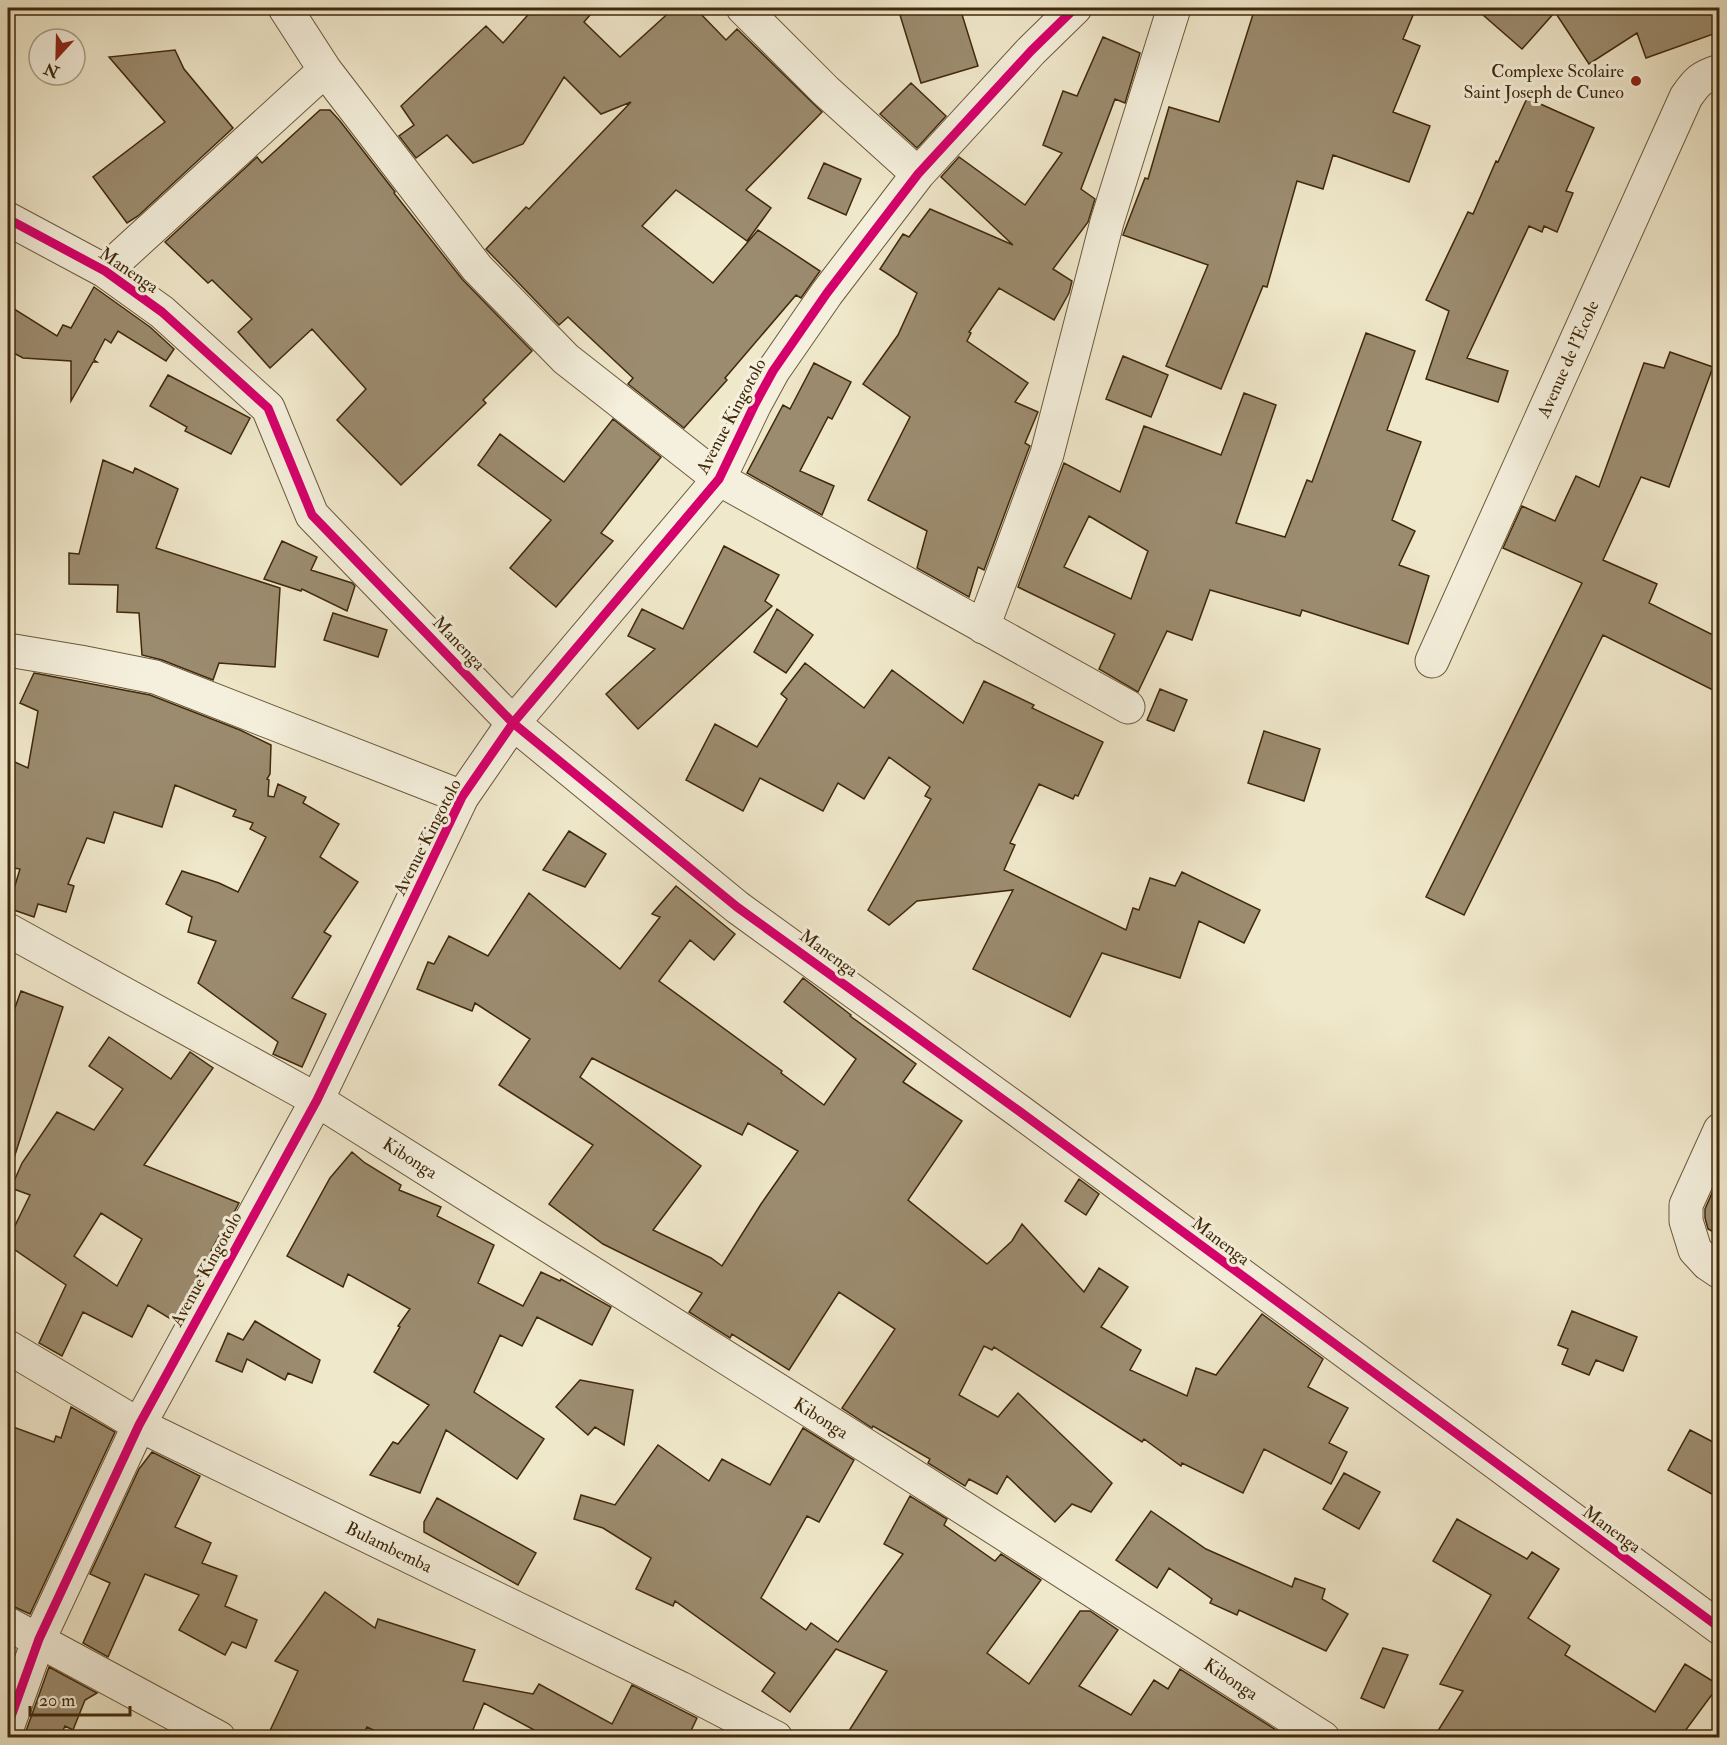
<svg xmlns="http://www.w3.org/2000/svg" width="1727" height="1745" font-family="'IM FELL Double Pica',serif">
  <style>
    .building { fill: #9c8c6f; stroke: #40290b; stroke-width: 1.5; fill-rule: evenodd }
    .lines { fill: none; stroke-linecap: round; stroke-linejoin: round }
    .minor-casing { stroke: #6c593b; stroke-width: 35 }
    .minor { stroke: #f5f0dd; stroke-width: 33 }
    .cycleway-casing { stroke: #f5f0dd; stroke-width: 13 }
    .cycleway { stroke: #d6006c; stroke-width: 9 }
    .poi-dot { fill: #8f2418; stroke: #f5f0dd; stroke-width: 2 }
    .labels { text-anchor: middle; stroke-width: 6; stroke-linejoin: round; paint-order: stroke }
    .poi-label { font-size: 18px; fill: #40290b; stroke: #f5f0dd; text-anchor: end }
    .street-label { font-size: 18px; fill: #40290b; stroke: #f5f0dd }
  </style>
  <rect width="100%" height="100%" fill="#f0e8cb"/>
  <filter id="stains"><feTurbulence type="fractalNoise" baseFrequency=".00333" numOctaves="4"/><feColorMatrix values="0 0 0 0 .2 0 0 0 0 .09 0 0 0 0 .02 0 0 0 .5 -.17"/></filter>
  <radialGradient id="worn" r=".72"><stop offset=".6" stop-color="#630" stop-opacity="0"/><stop offset="1" stop-color="#630" stop-opacity=".3"/></radialGradient>
  <path class="building" d="M534 8H596L584 22 620 57 674 8H695L726 40 737 29 822 112 746 190 771 208 747 241 676 190 642 226 713 283 758 230 820 271 801 298 796 295 725 378 727 380 684 428 628 384 633 378 568 317 559 325 486 249 526 207 529 209 631 102 601 114 564 77 523 144 473 163 447 135 416 158 399 136 414 125 401 106 486 26 503 43Z
    M926 8H960L978 66 921 83 900 15Z
    M1255 8H1416L1403 39 1420 46 1393 112 1430 126 1409 182 1333 155 1323 189 1297 181 1267 287 1263 286 1221 389 1166 366 1208 265 1123 235 1145 178 1148 179 1169 107 1219 122Z
    M1475 8H1719V32L1646 58 1637 33 1589 64 1555 12 1522 49Z
    M1103 37 1140 53 1125 103 1115 99 1081 189 1095 199 1088 222 1053 269 1072 281 1069 293 1054 320 999 288 969 332 971 333 967 341 1028 383 1015 402 1038 412 1025 443 1030 446 1029 448 984 570 978 567 969 597 917 568 927 531 868 500 910 417 863 384 898 335 917 293 880 269 903 234 909 237 930 209 1013 245 941 177 959 157 1025 205 1062 153 1043 145 1063 91 1077 96Z
    M175 50 184 69 233 128 138 216 127 223 93 177 165 122 109 57Z
    M911 83 946 116 917 148 880 114Z
    M1527 98 1594 128 1566 191 1573 193 1557 232 1544 226 1542 232 1529 226 1467 358 1508 371 1498 402 1426 379 1449 311 1426 300 1468 212 1473 214 1496 161 1498 162Z
    M320 110H330L340 121 395 192 394 193 462 279 532 351 483 400 486 403 401 485 337 420 366 389 312 329 270 368 238 332 252 319 212 280 208 283 165 242 257 157 262 163Z
    M824 163 861 179 846 215 808 198Z
    M94 287 150 327 174 349 166 361 118 331 111 343 105 339 94 360 97 362H93L71 401V361L23 358 8 350V305L57 336 63 325 71 328Z
    M1366 333 1415 351 1387 430 1421 442 1392 520 1415 531 1399 565 1429 576 1408 644 1302 610 1300 616 1210 590 1192 640 1167 631 1138 692 1099 669 1115 634 1018 587 1064 463 1120 492 1144 426 1221 455 1244 393 1276 405 1236 523 1285 537 1307 480 1312 482ZM1089 516 1148 551 1131 599 1064 567Z
    M1670 352 1713 367 1669 487 1641 477 1603 560 1657 584 1649 603 1719 638V693L1603 635 1464 915 1426 897 1582 583 1503 548 1522 506 1555 521 1576 476 1599 487 1644 363 1664 368Z
    M1123 356 1168 375 1151 417 1106 399Z
    M814 363 851 382 832 419 828 417 800 471 834 486 822 515 747 473 783 405 790 409Z
    M168 375 250 418 231 454 185 431 187 427 150 406Z
    M613 419 661 457 601 533 613 541 556 607 510 568 551 520 478 465 500 434 564 482Z
    M103 460 133 473 135 468 178 489 156 548 280 588 275 667 219 663 213 680 162 660 142 655 139 613 117 612 118 585 69 584V553L79 554Z
    M282 541 317 557 311 570 352 583 355 586 347 611 302 589 301 591 264 579Z
    M724 546 779 575 765 601 772 606 638 729 606 694 655 649 628 636 642 609 683 629Z
    M777 609 813 635 786 673 754 652Z
    M333 613 387 630 378 657 324 640Z
    M805 663 864 708 892 670 963 723 984 681 1034 705 1032 708 1103 742 1078 796 1075 795 1073 799 1039 784 1010 843 1015 845 1004 870 1126 930 1133 908 1139 910 1150 878 1175 886 1182 872 1260 910 1244 943 1199 921 1180 978 1102 953 1070 1017 973 969 1013 890 917 901 889 925 868 910 931 799 925 796 930 787 889 757 864 799 838 783 823 811 760 778 743 811 686 780 715 724 757 747 787 699 781 694Z
    M34 673 150 695 240 730 271 745 270 774 267 779 269 780 268 796 274 797 278 784 306 797 303 803 339 824 320 857 358 882 324 932 331 936 292 998 326 1014 302 1067 273 1054 278 1042 198 983 216 941 188 932 192 917 166 904 182 871 219 883 238 892 266 837 250 829 253 823 233 816 236 810 175 785 162 827 114 812 104 843 87 838 68 884 74 886 66 912 38 904 34 917 8 908 20 869 8 867V759L28 768 38 711 20 703Z
    M1160 689 1187 700 1174 731 1147 720Z
    M1264 731 1320 749 1304 801 1248 783Z
    M569 831 606 854 585 887 543 870Z
    M676 886 735 934 714 960 690 940 659 981 782 1071 781 1073 824 1105 856 1059 784 1002 803 978 851 1015 850 1016 916 1064 903 1082 962 1121 908 1200 987 1264 1012 1241 1022 1224 1084 1292 1099 1268 1128 1287 1101 1327 1141 1350 1130 1370 1187 1396 1196 1368 1216 1375 1262 1314 1323 1359 1308 1387 1348 1408 1329 1443 1347 1452 1331 1484 1264 1449 1243 1493 1182 1463 1181 1466 1144 1439 1142 1442 994 1347 992 1350 984 1346 959 1395 998 1417 1018 1393 1112 1483 1091 1512 1072 1504 1055 1522 1007 1476 997 1494 969 1479 965 1486 928 1463 930 1459 873 1426 872 1428 842 1408 895 1329 839 1292 789 1370 732 1334 730 1338 689 1312 702 1293 603 1244 549 1204 593 1145 499 1085 530 1039 475 1003 472 1011 417 989 428 962 434 964 449 936 488 956 529 893 620 969 660 917 652 914ZM592 1058 742 1135 748 1123 798 1151 761 1204 722 1266 711 1258 653 1230 701 1166 580 1077Z
    M21 991 63 1007 13 1161H8V1027Z
    M109 1037 171 1079 190 1052 213 1068 144 1165 239 1203 221 1237 219 1236 174 1321 148 1305 132 1337 83 1312 62 1356 39 1343 66 1285 8 1245V1240L30 1195 11 1188 22 1163 57 1112 94 1130 123 1089 89 1066ZM101 1213 142 1239 117 1286 74 1256Z
    M352 1152 365 1163 401 1185 399 1190 441 1207 437 1216 494 1245 478 1283 523 1306 541 1272 560 1281 561 1279 611 1307 592 1345 537 1317 522 1346 500 1335 474 1392 544 1439 517 1479 446 1430 420 1493 370 1475 393 1442 398 1444 429 1405 374 1372 400 1327 398 1326 410 1309 348 1274 343 1287 287 1256 330 1178Z
    M1719 1177V1235L1708 1229 1705 1218V1209Z
    M1079 1179 1099 1194 1086 1215 1065 1201Z
    M1572 1311 1637 1337 1623 1371 1596 1360 1589 1375 1562 1364 1568 1349 1558 1345Z
    M255 1321 320 1360 312 1383 288 1373 285 1380 247 1359 242 1372 216 1361 228 1333 243 1340Z
    M580 1380 633 1390 624 1445 595 1427 588 1435 556 1407Z
    M71 1407 115 1432 30 1614 17 1608 8 1605V1425L54 1442 56 1436 61 1438Z
    M803 1428 854 1460 819 1522 807 1516 761 1598 806 1630 811 1623 838 1642 903 1554 884 1544 910 1496 947 1519 944 1525 995 1561 1001 1554 1041 1580 987 1653 1029 1684 1080 1611H1090L1118 1630 1079 1686 1131 1715 1154 1680 1168 1689 1180 1669 1287 1737H845L887 1671 836 1649 790 1712 762 1691 775 1673 675 1601 673 1606 636 1589 651 1558 603 1528 574 1519 581 1495 615 1505 658 1445 709 1481 722 1459 770 1485Z
    M1690 1430 1719 1445V1498L1668 1470Z
    M152 1452 200 1476 175 1527 211 1543 202 1563 237 1576 225 1606 257 1620 246 1648 232 1642 225 1655 179 1630 199 1595 145 1574 108 1657 83 1643 110 1583 90 1574 139 1469Z
    M1344 1473 1380 1492 1359 1529 1323 1509Z
    M437 1498 536 1553 518 1585 424 1532V1522Z
    M1151 1511 1206 1549 1292 1587 1295 1578 1325 1589 1322 1599 1348 1614 1326 1651 1239 1610 1237 1615 1210 1603 1212 1599 1169 1568 1157 1588 1116 1560Z
    M1457 1519 1527 1559 1532 1552 1559 1569 1528 1618 1570 1646 1565 1655 1655 1712 1685 1664 1719 1685 1685 1731 1696 1737H1434L1463 1691 1440 1684 1491 1595 1433 1561Z
    M325 1592 375 1628 378 1619 475 1650 463 1681 533 1694 539 1684 612 1724 632 1685 697 1718 688 1737H547L484 1703 470 1737H388L367 1727 362 1737H267L298 1671 275 1661Z
    M1383 1648 1408 1655 1384 1708 1361 1698Z
    M49 1667 97 1693 85 1700 73 1730 65 1726 60 1737H21L26 1731Z"/>
  <g class="lines">
    <g class="minor-casing">
      <path id="minor" d="M285 8 325 70 477 268 566 359 719 479 1128 707
        M743 8 826 91 918 174
        M8 219 105 271 162 312 268 408 312 515 513 723 737 907 1019 1111 1720 1628
        M105 271 325 70
        M983 627 1047 454 1107 222 1174 8
        M8 650 80 662 155 677 462 797
        M1432 661 1686 97C1697 81 1701 77 1720 71
        M8 930 317 1100 884 1457 1323 1738
        M1720 1130 1686 1205V1221L1695 1250 1708 1264 1720 1272
        M8 1347 139 1425 680 1688 776 1738
        M8 1624 219 1738
        M8 1725 39 1639 139 1425 317 1100 462 797 513 723 719 479 755 404 773 371 827 293 918 174 1031 51 1075 8"/>
    </g>
    <use href="#minor" class="minor"/>
    <g class="cycleway-casing">
      <path id="cycleway" d="M8 219 105 271 162 312 268 408 312 515 513 723 737 907 1019 1111 1720 1628
        M8 1725 39 1639 139 1425 317 1100 462 797 513 723 719 479 755 404 773 371 827 293 918 174 1031 51 1075 8"/>
    </g>
    <use href="#cycleway" class="cycleway"/>
  </g>
  <circle class="poi-dot" cx="1636" cy="81" r="6"/>
  <g class="labels">
    <g class="poi-label">
      <text x="1624" y="77">Complexe Scolaire<tspan x="1624" dy="21">Saint Joseph de Cuneo</tspan></text>
    </g>
    <g class="street-label">
      <text transform="translate(129 270) rotate(34)" y="6">Manenga</text>
      <text transform="translate(1568 359) rotate(-66)" y="6">Avenue de l'Ecole</text>
      <text transform="translate(731 416) rotate(-62)" y="6">Avenue Kingotolo</text>
      <text transform="translate(459 643) rotate(46)" y="6">Manenga</text>
      <text transform="translate(427 837) rotate(-63)" y="6">Avenue Kingotolo</text>
      <text transform="translate(829 953) rotate(36)" y="6">Manenga</text>
      <text transform="translate(410 1158) rotate(32)" y="6">Kibonga</text>
      <text transform="translate(1221 1241) rotate(37)" y="6">Manenga</text>
      <text transform="translate(206 1269) rotate(-61)" y="6">Avenue Kingotolo</text>
      <text transform="translate(821 1418) rotate(32)" y="6">Kibonga</text>
      <text transform="translate(1612 1529) rotate(36)" y="6">Manenga</text>
      <text transform="translate(389 1547) rotate(26)" y="6">Bulambemba</text>
      <text transform="translate(1231 1679) rotate(33)" y="6">Kibonga</text>
    </g>
  </g>
  <rect width="1727" height="1745" fill="none" stroke="#f0e8cb" stroke-width="30"/>
  <rect x="9" y="9" width="1709" height="1727" fill="none" stroke="#40290b" stroke-width="3"/>
  <rect x="15" y="15" width="1697" height="1715" fill="none" stroke="#40290b" stroke-width="1.5"/>
  <g transform="translate(57 57) rotate(202)"><circle r="28" fill="#f5f0dd" stroke="#ada089" stroke-width="1.5"/>
  <path d="M0-4.5L10 22L0 15L-10 22Z" fill="#8f2418"/>
  <text y="-9" font-size="16" font-weight="bold" text-anchor="middle" fill="#40290b">N</text>
  </g>
  <path d="M30 1706v9h100v-9" fill="none" stroke="#40290b" stroke-width="3"/>
  <text x="39" y="1706" font-size="18" fill="#40290b" stroke="#f5f0dd" stroke-width="4.5" paint-order="stroke">20 m</text>
  <rect width="100%" height="100%" filter="url(#stains)"/>
  <rect width="100%" height="100%" fill="url(#worn)"/>
</svg>
